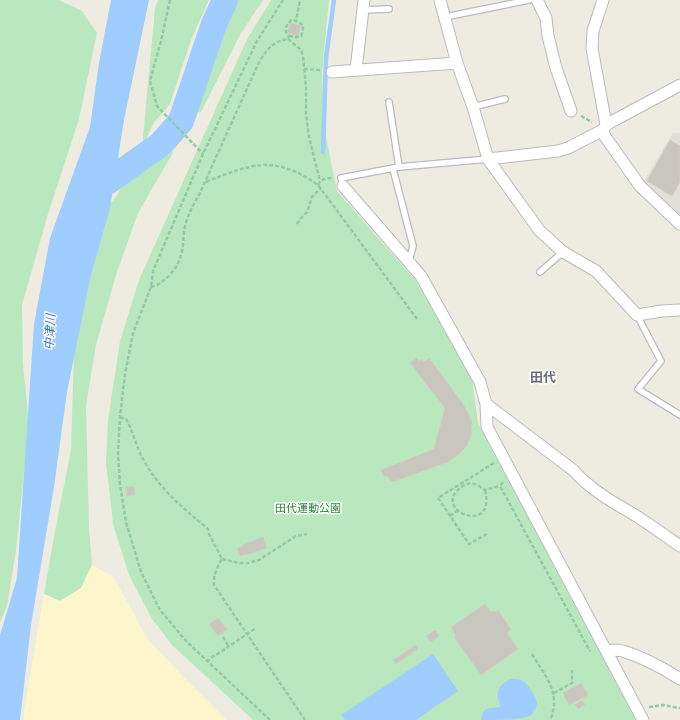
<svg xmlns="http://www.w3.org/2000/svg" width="680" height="720" font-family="'Work Sans','Noto Sans JP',sans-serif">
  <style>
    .industrial { fill: #e1dfd8 }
    .green { fill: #bae8be }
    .sand { fill: #fdf6cc }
    .water { fill: #9fcdff }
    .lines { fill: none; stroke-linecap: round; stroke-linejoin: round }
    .stream { stroke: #9fcdff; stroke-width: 4.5 }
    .river { stroke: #9fcdff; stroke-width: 26 }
    .building { fill: #c9c6bd; stroke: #d3cebe }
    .lane-casing { stroke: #b8bbc1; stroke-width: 8 }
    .street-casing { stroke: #b8bbc1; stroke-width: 13 }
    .path { stroke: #93c9a7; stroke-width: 2.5; stroke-dasharray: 4 2; stroke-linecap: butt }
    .lane { stroke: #fff; stroke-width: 5.5 }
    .street { stroke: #fff; stroke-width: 11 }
    .labels { text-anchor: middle; stroke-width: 3; stroke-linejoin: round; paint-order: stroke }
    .park-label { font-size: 11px; fill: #2d8738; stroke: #fff }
    .water-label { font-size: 12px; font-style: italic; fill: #3774cd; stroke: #fff }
    .quarter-label { font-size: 13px; font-weight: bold; fill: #6a6f75; stroke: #fff }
  </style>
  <rect width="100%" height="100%" fill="#eeece0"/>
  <path class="industrial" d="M673 133H680V217L643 182Z"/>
  <path class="green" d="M0 0H59L82 11 97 33 79 119 48 214 22 305 23 364 29 424 16 550 7 606 0 622Z
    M158 0H209L191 40 170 104 153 124 142 148 155 8Z
    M232 0H263L241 33 201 112H191L205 63 220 24Z
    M271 0H329L322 73 324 127 337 191 416 281 472 379 478 423 636 720H253L172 645 152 619 129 575 113 524 106 462 108 420 120 341 139 280 247 39Z
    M174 151 138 213 116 275 96 345 86 406 89 529 92 565 81 588 60 601 44 594 55 531 71 450 75 317 99 216 117 196 126 176 138 172Z"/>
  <path class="sand" d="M92 565 114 577 148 640 226 720H24V711L44 594 60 601 81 588Z"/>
  <path class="water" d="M111 0H149L124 120 110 208 90 279 67 392 54 487 31 625 20 720H0V635L17 578 34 324 50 238 90 127 99 63Z
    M433 654 458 691 416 720H345L341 715Z
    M512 679C516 679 521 679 524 682 529 685 536 697 537 703 537 707 533 714 530 716 520 720 493 720 481 720 482 706 490 708 500 707 500 703 498 701 498 698 496 688 504 681 512 679Z"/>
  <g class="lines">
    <path class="stream" d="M323 152 326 58 334 0"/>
    <path class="river" d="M84 190 103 185 161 144 181 121 214 24 225 0"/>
  </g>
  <path class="building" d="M291 23 301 26 298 36 287 32Z
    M670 140 680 146V182L672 196 647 181Z
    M417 358 419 361 422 359 424 362 429 358 463 404 469 415 472 423 471 435 467 446 458 455 448 462 392 482 387 476 384 477 381 470 434 449 445 408 410 363Z
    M126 487H134L135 495 127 496Z
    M263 537 267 548 246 555V554L240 556 237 548 243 546 242 545Z
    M485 604 491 612 493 610 495 612 498 610 511 629 507 633 518 649 481 675 454 637 456 636 451 627Z
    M218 618 227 629 218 636 209 624Z
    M435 630 439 636 431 642 426 636Z
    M416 645 418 649 396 664 393 660Z
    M581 683 588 695 569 705 563 693Z
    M582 700 585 705 578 709 575 705Z"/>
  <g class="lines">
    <g class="lane-casing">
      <path id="lane" d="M363 10 389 9
        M445 17 529 0
        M389 102 399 167
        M473 107 505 99
        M393 169 413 246 409 261
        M343 186 341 178 399 167 488 159
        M540 272 563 252
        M637 315 661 361 638 389 680 415"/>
    </g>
    <g class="street-casing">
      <path id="street" d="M440 0 457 63 473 107 488 159 539 230 563 252 596 271 637 315 662 311 680 310
        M537 0 546 18 548 36 556 68 571 111
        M603 0 593 31 592 48 606 125
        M356 70 364 0
        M332 72 457 63
        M603 130 604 135 640 186 680 224
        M488 159 558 151 568 148 603 130 606 125 611 122 680 85
        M343 186 421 276 480 382 486 404 487 427 643 720
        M486 404 573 470C587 486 605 498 623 508 643 519 661 533 680 546
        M607 650C612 650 618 650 623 651 642 657 663 668 680 679"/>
    </g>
    <path class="path" d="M170 0 161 41 150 81 157 106 203 154
      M289 36 297 37 301 36 303 31V25L296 21
      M288 39 301 50 303 56 306 87V114L309 137 320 181
      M304 69 320 70
      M581 116 592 122
      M206 182C251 164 274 154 318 185L417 319
      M318 185C321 179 326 178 332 178
      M297 224 302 217 307 212 312 197 321 188
      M151 287C165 284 180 266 182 251 184 243 183 234 185 226 188 215 193 205 199 195L260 60C269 48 273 41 288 39L289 36 286 32V27L291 20 296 21 300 0
      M120 417 126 419C133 431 136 446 143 459 161 491 181 506 208 529L209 534 222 559C217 568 213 575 214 585L305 720
      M503 482 500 486 590 651
      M485 490C497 538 427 509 463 486 472 480 477 485 485 490L500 486
      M450 516 457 511
      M487 534 469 544 438 498 494 463
      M222 559 239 563H248L259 560 296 536 307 534
      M223 637 229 647
      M532 654C545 676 562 693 550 720
      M207 662 212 657 219 653 256 628
      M554 693 572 683V670
      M649 707 663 705 680 708
      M270 720 186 641 160 610 141 572 126 522 120 485 118 453 120 417 125 374 133 333 151 287 153 271 203 154 257 41 283 0"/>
    <use href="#lane" class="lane"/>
    <use href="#street" class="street"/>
  </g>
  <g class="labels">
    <g class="park-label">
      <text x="308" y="512">田代運動公園</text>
    </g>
    <g class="water-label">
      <text transform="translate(50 332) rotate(-87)" y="4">中津川</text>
    </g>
    <g class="quarter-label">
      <text x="543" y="382">田代</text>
    </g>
  </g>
</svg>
